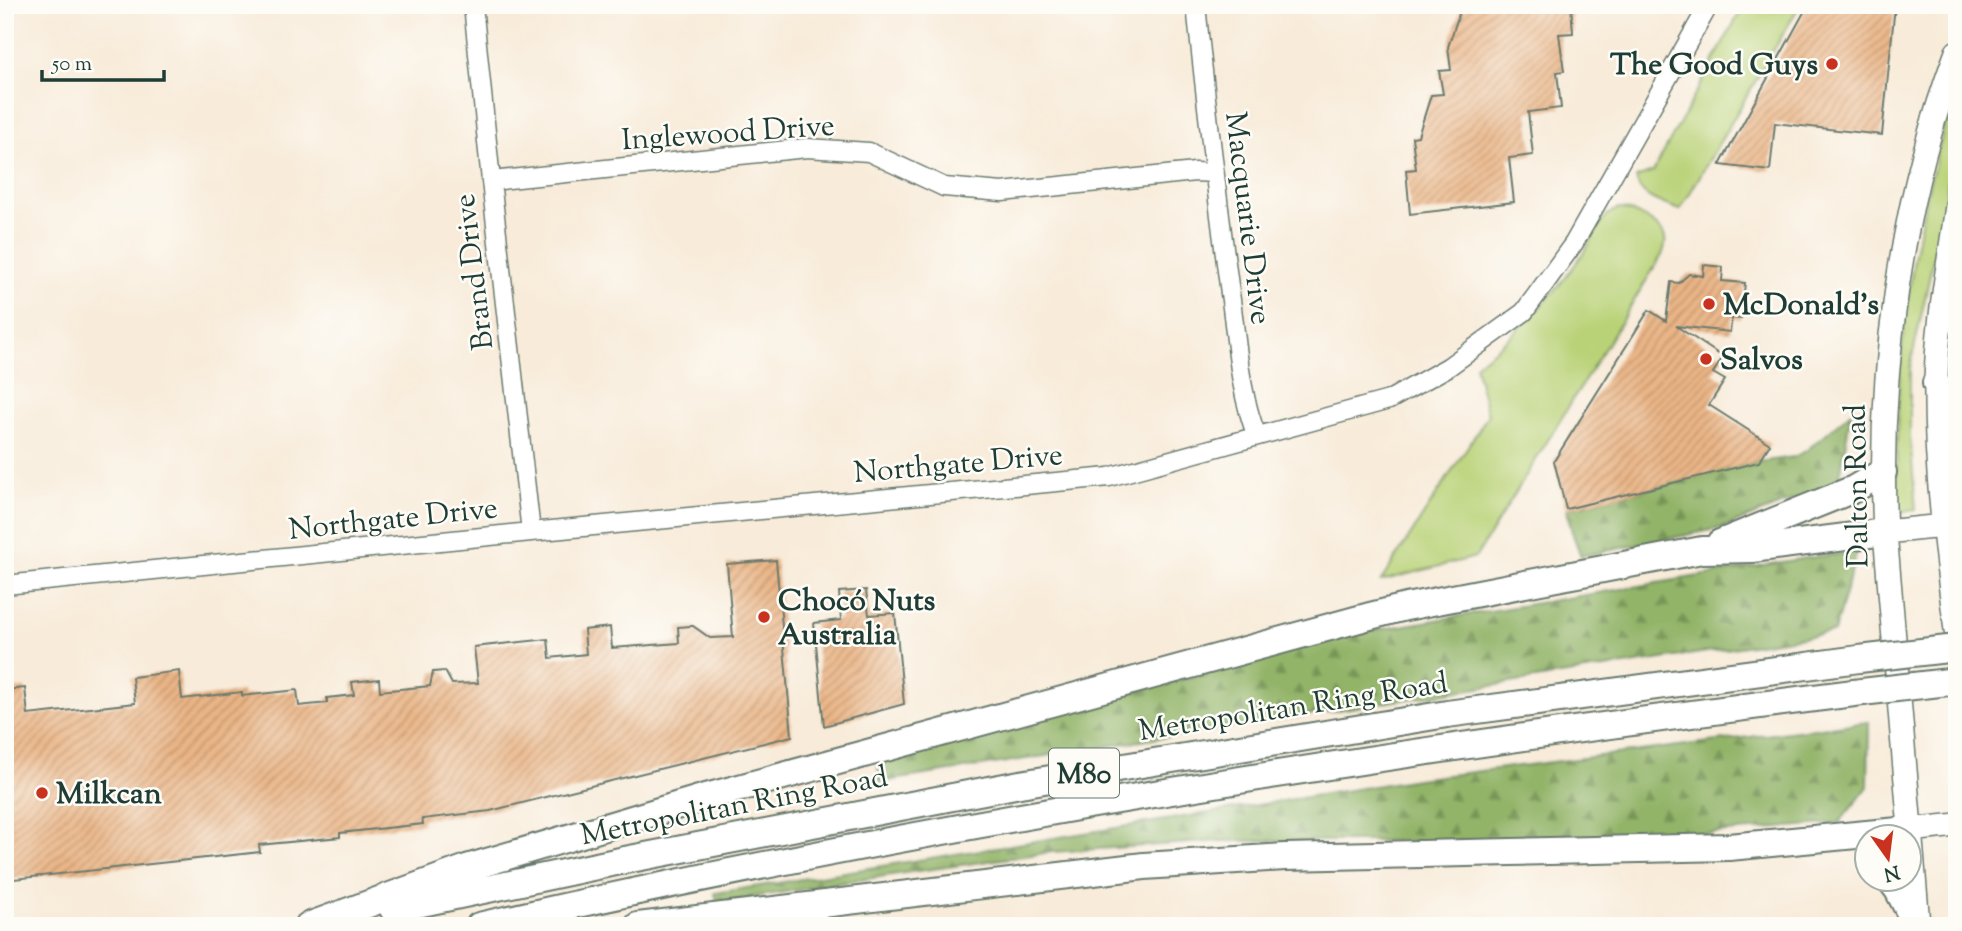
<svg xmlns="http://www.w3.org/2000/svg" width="1962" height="931" font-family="'Sorts Mill Goudy',serif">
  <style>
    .green { fill: #b9d277; stroke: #6c8856; stroke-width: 2 }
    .forest { fill: url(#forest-firs); stroke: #58784e; stroke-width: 2 }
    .building { fill: url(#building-hatch) }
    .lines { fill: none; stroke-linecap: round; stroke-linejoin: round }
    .minor-casing { stroke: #6b7a6e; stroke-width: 21 }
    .major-casing { stroke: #6b7a6e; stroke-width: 26 }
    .highway-casing { stroke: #6b7a6e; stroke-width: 30 }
    .minor { stroke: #fff; stroke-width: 18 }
    .major { stroke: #fff; stroke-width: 23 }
    .highway { stroke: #fff; stroke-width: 26 }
    .highway-bridge-casing { stroke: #6b7a6e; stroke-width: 30; stroke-linecap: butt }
    .highway-bridge { stroke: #fff; stroke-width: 26 }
    .poi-dot { fill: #c8321e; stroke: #fdfcf7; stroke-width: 2.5 }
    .labels { text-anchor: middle; stroke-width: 5; stroke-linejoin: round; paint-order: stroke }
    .shield { fill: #fdfcf7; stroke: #62766e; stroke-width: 2 }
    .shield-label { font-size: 28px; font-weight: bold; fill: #1f3d34 }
    .poi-label { font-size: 30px; font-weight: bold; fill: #1f3d34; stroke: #fdfcf7; text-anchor: start }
    .street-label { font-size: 30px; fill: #1f3d34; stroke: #fdfcf7 }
  </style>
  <defs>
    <pattern id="forest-firs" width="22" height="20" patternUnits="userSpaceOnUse" patternTransform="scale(1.75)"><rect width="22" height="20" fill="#92b468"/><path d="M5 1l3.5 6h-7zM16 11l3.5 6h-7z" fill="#779456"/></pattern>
    <pattern id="building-hatch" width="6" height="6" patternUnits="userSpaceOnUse" patternTransform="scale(1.75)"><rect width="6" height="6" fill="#ebb586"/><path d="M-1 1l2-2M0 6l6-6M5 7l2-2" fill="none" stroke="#be946e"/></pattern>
  </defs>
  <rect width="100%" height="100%" fill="#fdfcf7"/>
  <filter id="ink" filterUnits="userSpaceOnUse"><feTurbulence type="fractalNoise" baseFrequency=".0143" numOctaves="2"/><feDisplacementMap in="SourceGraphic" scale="14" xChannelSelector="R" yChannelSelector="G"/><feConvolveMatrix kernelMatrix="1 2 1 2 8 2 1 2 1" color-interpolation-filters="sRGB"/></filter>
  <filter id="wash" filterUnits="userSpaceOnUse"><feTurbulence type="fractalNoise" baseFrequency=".00686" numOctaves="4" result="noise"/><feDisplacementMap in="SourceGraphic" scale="28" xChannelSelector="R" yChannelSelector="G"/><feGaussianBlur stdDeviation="1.57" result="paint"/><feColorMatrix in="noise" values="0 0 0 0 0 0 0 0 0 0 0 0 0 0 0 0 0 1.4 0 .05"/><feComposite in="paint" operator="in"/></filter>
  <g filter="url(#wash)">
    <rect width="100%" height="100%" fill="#f8ebd9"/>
    <path class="green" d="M1744 5H1800L1680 210C1663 203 1638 198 1636 178L1653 172Z
      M1957 88V127L1942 218 1910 368V437L1916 510 1898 512C1891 370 1912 223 1957 88Z
      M1618 209C1631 209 1662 224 1665 238 1666 244 1664 250 1662 255L1476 557 1381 581 1488 415 1475 365C1519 333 1558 292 1587 247 1596 233 1602 215 1618 209Z"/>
    <path class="forest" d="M1851 412 1839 482 1722 528 1581 556 1572 532 1566 509 1759 462 1794 457 1806 451Z
      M1857 552 1834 632 880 782 877 756 1050 714 1364 632 1806 558Z
      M1869 722 1868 787 1839 823 1613 841H1219L1052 852 904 873 717 903 715 893 1417 779Z"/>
    <g id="blocks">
      <path class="building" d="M1462 5H1571L1573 33 1559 34 1564 71 1557 72 1561 108 1528 112 1533 155 1509 158 1514 202 1410 214 1406 170 1416 169 1412 137 1418 136 1431 95 1443 94 1439 71 1451 70 1448 47Z
        M1808 5H1895L1882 135 1775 123 1770 171 1720 165Z
        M1704 265 1723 267 1722 281 1745 283 1741 319 1732 318 1730 332 1676 326 1723 357 1713 373 1725 380 1709 405 1770 444 1759 462 1566 509 1554 461 1649 310 1666 321 1671 282 1679 283 1689 274 1703 276Z
        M776 560 792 736 490 811 422 819 423 824 340 833V837L259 845 260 852 5 880V690L25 688 28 715 135 703 132 677 179 671 182 699 242 692V696L297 690 299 706 327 703V698L354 695 352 682 379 679 380 691 430 686 433 672 445 671 452 684 478 683 474 647 548 639 550 658 586 654 584 630 610 627 612 648 679 643 678 627 691 626H693L710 638 733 637 727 564Z
        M866 590 869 615 895 613 904 704 824 726 814 623 841 620 839 592Z"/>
    </g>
  </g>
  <g filter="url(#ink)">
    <use href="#blocks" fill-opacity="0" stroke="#6b7a6e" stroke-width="2"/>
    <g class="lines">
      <g class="minor-casing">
        <path id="minor" d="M473 5 491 181 531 532
          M1196 5C1206 102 1217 197 1230 293 1237 340 1239 392 1257 436
          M491 181 807 148 869 152 944 187 1002 192 1195 172 1214 173
          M5 585 531 532 1109 477 1389 400 1448 367 1524 312 1574 243 1709 5"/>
      </g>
      <g class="major-casing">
        <path id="major" d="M1957 206C1949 264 1937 323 1936 382 1935 468 1946 553 1957 638
          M1885 532 1943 526
          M1909 830 1957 825
          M1918 924 1885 532C1877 376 1901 198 1957 52"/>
      </g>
      <g class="highway-casing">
        <path id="highway" d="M1936 383 1957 420
          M1943 526 1957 525
          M1720 543 1854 489 1883 472
          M1889 878 1898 890 1917 926
          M393 909 625 860 1020 784 1447 714 1859 659
          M308 926 467 868 706 797 1370 616 1406 607 1702 550 1752 549 1885 532
          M479 926C935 822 1398 750 1862 692
          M638 926 1144 866 1285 857 1729 847 1909 830"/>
      </g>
      <use href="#minor" class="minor"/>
      <use href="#major" class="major"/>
      <use href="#highway" class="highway"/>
      <g class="highway-bridge-casing">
        <path id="highway-bridge" d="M1859 659 1957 648
          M1862 692 1957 681"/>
      </g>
      <use href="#highway-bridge" class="highway-bridge"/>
    </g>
  </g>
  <g class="poi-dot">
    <circle cx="1832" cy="64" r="7"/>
    <circle cx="1709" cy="304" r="7"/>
    <circle cx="1706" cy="359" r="7"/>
    <circle cx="764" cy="617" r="7"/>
    <circle cx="42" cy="793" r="7"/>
  </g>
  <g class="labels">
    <rect class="shield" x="1049" y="748.5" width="70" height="49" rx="5"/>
    <g class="shield-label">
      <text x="1084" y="783">M80</text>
    </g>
    <g class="poi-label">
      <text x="1818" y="74" text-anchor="end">The Good Guys</text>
      <text x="1723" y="314">McDonald's</text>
      <text x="1720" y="369">Salvos</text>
      <text x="778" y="610">Chocó Nuts<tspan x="778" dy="34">Australia</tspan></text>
      <text x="56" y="803">Milkcan</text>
    </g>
    <g class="street-label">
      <text transform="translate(728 132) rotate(-4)" y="10">Inglewood Drive</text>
      <text transform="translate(1249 218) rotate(83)" y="10">Macquarie Drive</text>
      <text transform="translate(473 272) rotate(-97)" y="10">Brand Drive</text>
      <text transform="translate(958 463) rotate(-5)" y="10">Northgate Drive</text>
      <text transform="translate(1856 486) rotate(-91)" y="10">Dalton Road</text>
      <text transform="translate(393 518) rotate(-6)" y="10">Northgate Drive</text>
      <text transform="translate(1293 706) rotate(-9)" y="10">Metropolitan Ring Road</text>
      <text transform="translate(734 805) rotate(-11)" y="10">Metropolitan Ring Road</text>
    </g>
  </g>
  <rect width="1962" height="931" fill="none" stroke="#fdfcf7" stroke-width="28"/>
  <g transform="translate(1888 858) rotate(166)"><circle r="33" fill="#fdfcf7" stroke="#a4b0a9" stroke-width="2"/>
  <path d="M0-5L12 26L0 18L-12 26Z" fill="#c8321e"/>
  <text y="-10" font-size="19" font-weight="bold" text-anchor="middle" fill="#1f3d34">N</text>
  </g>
  <path d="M42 70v10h122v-10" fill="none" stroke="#1f3d34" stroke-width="3.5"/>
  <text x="52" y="70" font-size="21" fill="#1f3d34" stroke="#fdfcf7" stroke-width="5" paint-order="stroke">50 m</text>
</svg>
